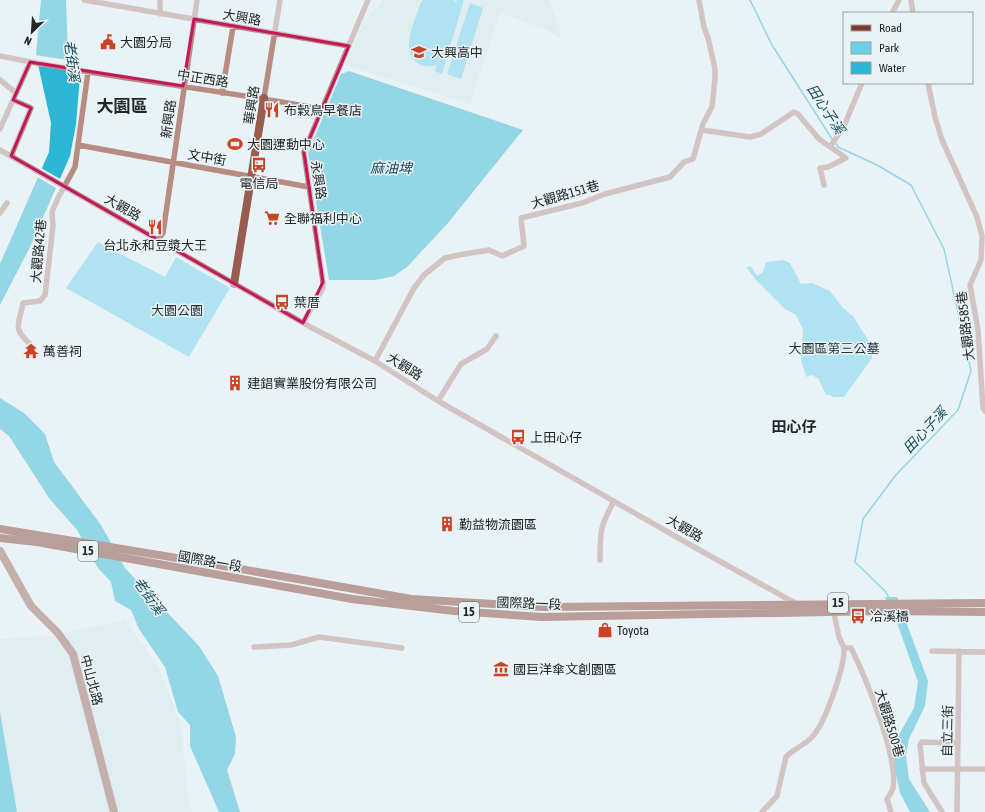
<svg xmlns="http://www.w3.org/2000/svg" width="985" height="812" font-family="'Asap Condensed','Noto Sans TC',sans-serif">
  <style>
    .built { fill: #d6e8ee }
    .green { fill: #6cd0ea }
    .water { fill: #2bb6d5 }
    .pier { fill: #e9f2f5 }
    .lines { fill: none; stroke-linecap: round; stroke-linejoin: round }
    .stream { stroke: #2bb6d5; stroke-width: 1.5 }
    .street { stroke: #b78d83; stroke-width: 5.5 }
    .secondary { stroke: #985d4f; stroke-width: 8 }
    .primary { stroke: #7f392a; stroke-width: 8 }
    .marked { fill: none; stroke: #c2185b; stroke-width: 3; stroke-linejoin: round }
    .labels { text-anchor: middle; stroke-width: 3; stroke-linejoin: round; paint-order: stroke }
    .shield { fill: #e9f2f5; stroke: #5e6365; stroke-width: 1 }
    .shield-label { font-size: 12px; font-weight: bold; fill: #232627 }
    .street-label { font-size: 13px; fill: #232627; stroke: #e9f2f5 }
    .poi-label { font-size: 13px; fill: #232627; stroke: #e9f2f5; text-anchor: start }
    .park-label { font-size: 13px; fill: #1d3339; stroke: #e9f2f5 }
    .water-label { font-size: 14px; font-style: italic; fill: #144b58; stroke: #e9f2f5 }
    .quarter-label { font-size: 15px; font-weight: bold; fill: #232627; stroke: #e9f2f5 }
    .district-label { font-size: 17px; font-weight: bold; fill: #232627; stroke: #e9f2f5 }
  </style>
  <rect width="100%" height="100%" fill="#e9f2f5"/>
  <path class="built" d="M383 0H549L561 32 559 38 550 31 500 13 470 104 345 65 364 21Z
    M125 620 159 668 181 726 189 805 192 812H0V639L49 636Z"/>
  <path class="green" d="M423 0H454L456 3 457 0H464L442 74 435 71 437 65C430 67 425 67 419 64 398 52 415 22 420 4Z
    M470 3 483 8 461 79 447 74Z
    M98 242 165 277 176 257 230 288 189 357 66 288Z
    M783 260 790 263 801 284 812 283 830 291 843 308 853 316 872 346V358L844 397H833L831 395H826L818 378 811 375 806 377 801 359 803 329 796 315 785 309 756 280 746 267 751 266 757 276 763 272 766 262Z"/>
  <path class="water" d="M41 0H66L68 54 80 77 76 124 70 156 30 247 0 305V264L49 152 51 123 36 55Z
    M349 71 523 130 448 223 407 267 394 276 375 280H329L308 153 341 74Z
    M0 398 24 413 45 434 54 462 101 525 125 568 199 646 218 676 236 737 235 754 227 770 240 812H219L190 746V725L178 712 165 667 139 629 131 610 115 601 111 582 98 568 77 530 49 498 9 436 0 429Z
    M885 597H897L928 681 925 706 909 739 906 756 909 779 930 812H910L900 793 894 766 896 740 914 708 918 682 896 620Z
    M0 712 17 812H0Z"/>
  <path class="pier" d="M35 55 74 61 79 72 37 66Z
    M41 168 62 180 58 189 37 177Z"/>
  <g class="lines">
    <path class="stream" d="M750 0 772 45 832 139
      M835 142 838 147 877 165 911 185 944 249 971 371 958 410 895 476 863 519 855 562 886 592 889 598"/>
    <path class="street" d="M84 0 349 46
      M911 0 913 13
      M892 13 899 0
      M160 14V0
      M0 56C107 78 215 89 322 109
      M0 80 16 93
      M928 83 935 117 942 140 977 217 982 236 981 260 970 285 978 330 983 408 985 411
      M222 93 233 27
      M264 98 280 0
      M0 129 30 62
      M702 130 750 137 761 134 794 112 798 114 819 139 846 158 828 167 820 168 824 185
      M78 145 309 187
      M830 147 844 126 862 83
      M0 150 303 323 375 361 438 401 703 552 797 604
      M11 156 31 108 13 100
      M0 213 7 203
      M158 240 163 233 197 0
      M303 323 323 288V282L304 152 368 0
      M30 344C12 328 19 325 23 303L40 301 45 295 53 226 52 212 58 198 75 167 88 72
      M375 361 414 288 424 275 445 258 459 255 489 250 502 256 524 246 521 218 582 203 605 194 670 177 684 162 693 159 703 124 712 107 715 79V69L708 38 704 27 699 0
      M438 401 461 364 487 349 496 336
      M600 560C600 531 600 527 614 501
      M833 609 839 637 844 648H851C865 676 899 758 893 788 892 792 889 796 887 799L891 812
      M254 647 291 645 319 637 402 648
      M932 651 985 652
      M922 769H985
      M762 812 777 796 786 757C793 749 805 745 812 737 825 724 845 666 844 648
      M942 812 924 783 920 745 922 742 958 743
      M957 812 959 651"/>
    <path class="secondary" d="M234 284 264 98
      M0 551 31 606 58 633 73 654 114 812"/>
    <path class="primary" d="M0 529 195 561 411 599 543 607 985 603
      M0 538 37 542 352 599 454 611 542 617 883 611 985 612"/>
  </g>
  <path d="M0 0H985V812H0ZM194 19 349 46 304 152 323 282 303 323 11 156 31 108 13 100 30 62 183 86Z" fill="#e9f2f5" fill-opacity=".55" fill-rule="evenodd"/>
  <path class="marked" d="M194 19 349 46 304 152 323 282 303 323 11 156 31 108 13 100 30 62 183 86Z"/>
  <defs>
    <g id="civic-bare" transform="scale(1.2)"><path d="M-.6-6.5H3V-4.5H.6V-3L4-1V1h2V6H-6V1h2V-1L-.6-3ZM-1.2 2.5V6h2.4V2.5Z" fill="#cc4223" stroke="#e9f2f5" stroke-width="2.5" paint-order="stroke"/></g>
    <g id="school-bare" transform="scale(1.2)"><path d="M0-5L7-2L0 1L-7-2ZM-4 1L0 2.5L4 1V4Q0 6-4 4Z" fill="#cc4223" stroke="#e9f2f5" stroke-width="2.5" paint-order="stroke"/></g>
    <g id="restaurant-bare" transform="scale(1.2)"><path d="M-5-6h1v4h1v-4h1v4h1v-4h1v5L-1.5 .5V6h-2V.5L-5-1ZM5-6V6H3V1.5H1.5Q1.5-4 5-6Z" fill="#cc4223" stroke="#e9f2f5" stroke-width="2.5" paint-order="stroke"/></g>
    <g id="stadium-bare" transform="scale(1.2)"><path d="M0-5a6.5 5 0 1 0 0 10a6.5 5 0 1 0 0-10ZM-3.5-1.8h7v3.6h-7Z" fill="#cc4223" stroke="#e9f2f5" stroke-width="2.5" paint-order="stroke"/></g>
    <g id="bus-bare" transform="scale(1.2)"><path d="M-5-6H5V4H4V6H2V4H-2V6H-4V4H-5ZM-3.5-4V0h7V-4ZM-3.5 1.2v1.5H-2V1.2ZM2 1.2v1.5H3.5V1.2Z" fill="#cc4223" stroke="#e9f2f5" stroke-width="2.5" paint-order="stroke"/></g>
    <g id="supermarket-bare" transform="scale(1.2)"><path d="M-6-5.5h2.5l.6 2H6L4.5 2H-2.5L-4.4-4H-6ZM-1.5 3.2a1.3 1.3 0 1 0 .1 0ZM3 3.2a1.3 1.3 0 1 0 .1 0Z" fill="#cc4223" stroke="#e9f2f5" stroke-width="2.5" paint-order="stroke"/></g>
    <g id="temple-bare" transform="scale(1.2)"><path d="M0-6L5-2H3V0L6.5 2.5H4V6H1.5V3h-3V6H-4V2.5H-6.5L-3 0V-2H-5Z" fill="#cc4223" stroke="#e9f2f5" stroke-width="2.5" paint-order="stroke"/></g>
    <g id="building-bare" transform="scale(1.2)"><path d="M-4-6H4V6H1V3H-1V6H-4ZM-2.5-4.3h1.7v1.8h-1.7ZM.8-4.3h1.7v1.8H.8ZM-2.5-1h1.7V.8h-1.7ZM.8-1h1.7V.8H.8Z" fill="#cc4223" stroke="#e9f2f5" stroke-width="2.5" paint-order="stroke"/></g>
    <g id="shop-bare" transform="scale(1.2)"><path d="M-5-2.5h2.3a2.7 3.5 0 0 1 5.4 0H5L5.5 6h-11ZM-1.5-2.5h3a1.5 2.3 0 0 0-3 0Z" fill="#cc4223" stroke="#e9f2f5" stroke-width="2.5" paint-order="stroke"/></g>
    <g id="museum-bare" transform="scale(1.2)"><path d="M0-6L6-3V-2H-6V-3ZM-5-1h2V3h-2ZM-1-1h2V3h-2ZM3-1h2V3H3ZM-6 4H6V6H-6Z" fill="#cc4223" stroke="#e9f2f5" stroke-width="2.5" paint-order="stroke"/></g>
  </defs>
  <g fill-rule="evenodd">
    <use href="#civic-bare" x="108" y="42"/>
    <use href="#school-bare" x="419" y="52"/>
    <use href="#restaurant-bare" x="272" y="110"/>
    <use href="#stadium-bare" x="235" y="144"/>
    <use href="#bus-bare" x="259" y="165"/>
    <use href="#supermarket-bare" x="272" y="218"/>
    <use href="#restaurant-bare" x="155" y="227"/>
    <use href="#bus-bare" x="282" y="302"/>
    <use href="#temple-bare" x="31" y="351"/>
    <use href="#building-bare" x="235" y="383"/>
    <use href="#bus-bare" x="518" y="437"/>
    <use href="#building-bare" x="447" y="524"/>
    <use href="#bus-bare" x="858" y="616"/>
    <use href="#shop-bare" x="605" y="630"/>
    <use href="#museum-bare" x="501" y="669"/>
  </g>
  <g class="labels">
    <g class="shield">
      <rect x="78" y="541" width="20" height="20" rx="3"/>
      <rect x="828" y="593" width="20" height="20" rx="3"/>
      <rect x="459" y="602" width="20" height="20" rx="3"/>
    </g>
    <g class="shield-label">
      <text x="88" y="555">15</text>
      <text x="838" y="607">15</text>
      <text x="469" y="616">15</text>
    </g>
    <g class="street-label">
      <text transform="translate(242 17) rotate(10)" y="5">大興路</text>
      <text transform="translate(203 78) rotate(9)" y="5">中正西路</text>
      <text transform="translate(251 105) rotate(-81)" y="5">華興路</text>
      <text transform="translate(168 119) rotate(-82)" y="5">新興路</text>
      <text transform="translate(207 157) rotate(10)" y="5">文中街</text>
      <text transform="translate(319 180) rotate(81)" y="5">永興路</text>
      <text transform="translate(565 194) rotate(-16)" y="5">大觀路151巷</text>
      <text transform="translate(123 207) rotate(30)" y="5">大觀路</text>
      <text transform="translate(38 251) rotate(-85)" y="5">大觀路42巷</text>
      <text transform="translate(965 326) rotate(-97)" y="5">大觀路585巷</text>
      <text transform="translate(405 366) rotate(32)" y="5">大觀路</text>
      <text transform="translate(685 528) rotate(30)" y="5">大觀路</text>
      <text transform="translate(210 561) rotate(10)" y="5">國際路一段</text>
      <text transform="translate(529 603) rotate(2)" y="5">國際路一段</text>
      <text transform="translate(92 680) rotate(75)" y="5">中山北路</text>
      <text transform="translate(890 723) rotate(73)" y="5">大觀路500巷</text>
      <text transform="translate(947 731) rotate(-89)" y="5">自立三街</text>
    </g>
    <g class="poi-label">
      <text x="120" y="47">大園分局</text>
      <text x="431" y="57">大興高中</text>
      <text x="284" y="115">布穀鳥早餐店</text>
      <text x="247" y="149">大園運動中心</text>
      <text x="259" y="188" text-anchor="middle">電信局</text>
      <text x="284" y="223">全聯福利中心</text>
      <text x="155" y="250" text-anchor="middle">台北永和豆漿大王</text>
      <text x="294" y="307">葉厝</text>
      <text x="43" y="356">萬善祠</text>
      <text x="247" y="388">建錩實業股份有限公司</text>
      <text x="530" y="442">上田心仔</text>
      <text x="459" y="529">勤益物流園區</text>
      <text x="870" y="621">冾溪橋</text>
      <text x="617" y="635">Toyota</text>
      <text x="513" y="674">國巨洋傘文創園區</text>
    </g>
    <g class="park-label">
      <text x="177" y="315">大園公園</text>
      <text x="834" y="353">大園區第三公墓</text>
    </g>
    <g class="water-label">
      <text transform="translate(72 61) rotate(83)" y="5">老街溪</text>
      <text transform="translate(826 109) rotate(57)" y="5">田心子溪</text>
      <text x="391" y="173">麻油埤</text>
      <text transform="translate(925 430) rotate(-47)" y="5">田心子溪</text>
      <text transform="translate(149 596) rotate(55)" y="5">老街溪</text>
    </g>
    <g class="quarter-label">
      <text x="794" y="432">田心仔</text>
    </g>
    <g class="district-label">
      <text x="122" y="112">大園區</text>
    </g>
  </g>
  <rect x="843" y="12" width="130" height="72" fill="#e9f2f5" stroke="#9aa0a3"/>
  <rect x="851" y="25" width="20" height="6" fill="#7f392a" stroke="#9aa0a3"/>
  <text x="879" y="32" font-size="12" fill="#232627">Road</text>
  <rect x="851" y="42" width="20" height="12" fill="#6cd0ea" stroke="#9aa0a3"/>
  <text x="879" y="52" font-size="12" fill="#232627">Park</text>
  <rect x="851" y="62" width="20" height="12" fill="#2bb6d5" stroke="#9aa0a3"/>
  <text x="879" y="72" font-size="12" fill="#232627">Water</text>
  <g transform="translate(32 32) rotate(205)" stroke="#e9f2f5" stroke-width="3" paint-order="stroke">
  <path d="M0-3L7 15L0 10L-7 15Z" fill="#232627"/>
  <text y="-6" font-size="11" font-weight="bold" text-anchor="middle" fill="#232627">N</text>
  </g>
</svg>
